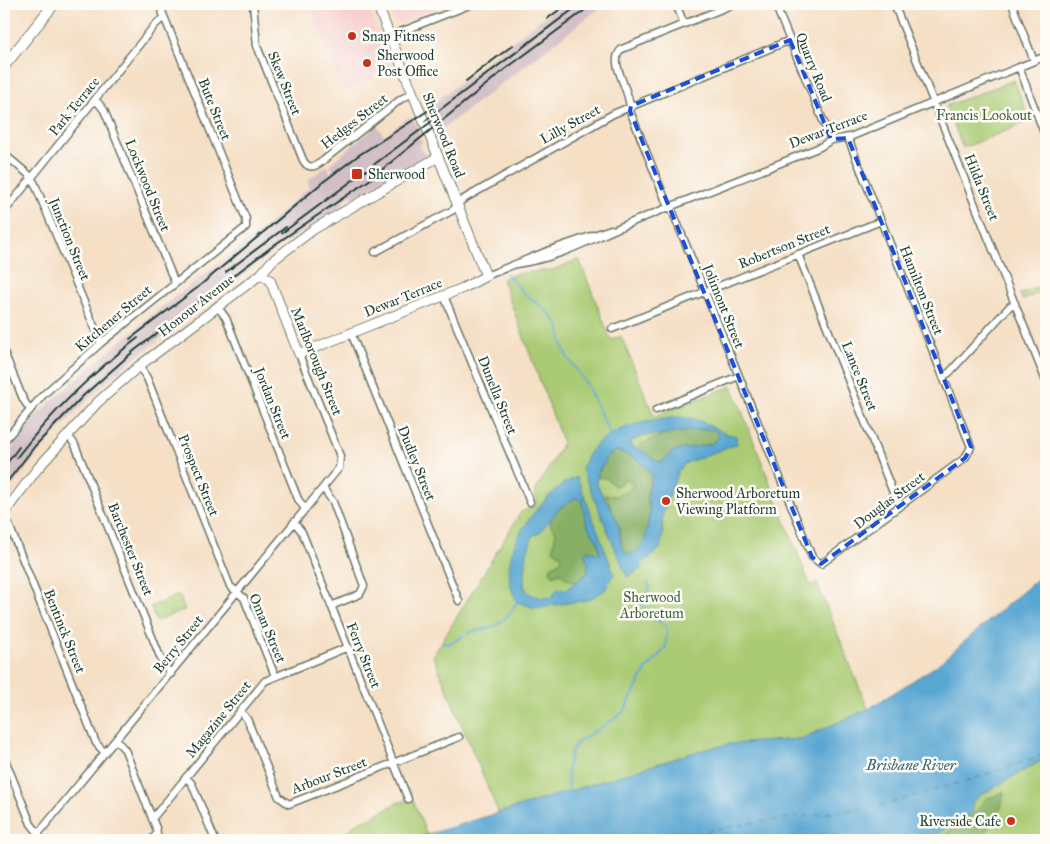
<svg xmlns="http://www.w3.org/2000/svg" width="1050" height="844" font-family="'IM FELL Great Primer',serif">
  <style>
    .built { fill: #f7d0cf }
    .industrial { fill: #d2bec5 }
    .green { fill: #aacb73; stroke: #648454 }
    .forest { fill: #87af65; stroke: #53764c }
    .water { fill: #58a6d2; stroke: #3c7283; fill-rule: evenodd }
    .lines { fill: none; stroke-linecap: round; stroke-linejoin: round }
    .stream { stroke: #58a6d2; stroke-width: 2 }
    .ferry { stroke: #33626b; stroke-width: 1; stroke-dasharray: 6 5; stroke-linecap: butt }
    .street-casing { stroke: #6a7667; stroke-width: 9 }
    .secondary-casing { stroke: #6a7667; stroke-width: 11 }
    .primary-casing { stroke: #6a7667; stroke-width: 12 }
    .street { stroke: #fff; stroke-width: 6 }
    .secondary { stroke: #fff; stroke-width: 9 }
    .primary { stroke: #fff; stroke-width: 10 }
    .rail { stroke: #1f3d34; stroke-width: 2 }
    .marked { fill: none; stroke: #1d4ed8; stroke-width: 4; stroke-dasharray: 10 6; stroke-linejoin: round }
    .poi-dot { fill: #c8321e; stroke: #fdfcf7; stroke-width: 2 }
    .labels { text-anchor: middle; stroke-width: 5; stroke-linejoin: round; paint-order: stroke }
    .poi-label { font-size: 14px; fill: #1f3d34; stroke: #fdfcf7; text-anchor: start }
    .street-label { font-size: 14px; fill: #1f3d34; stroke: #fdfcf7 }
    .park-label { font-size: 14px; fill: #426044; stroke: #fdfcf7 }
    .water-label { font-size: 15px; font-style: italic; fill: #33626b; stroke: #fdfcf7 }
  </style>
  <rect width="100%" height="100%" fill="#fdfcf7"/>
  <filter id="ink" filterUnits="userSpaceOnUse"><feTurbulence type="fractalNoise" baseFrequency=".02" numOctaves="2"/><feDisplacementMap in="SourceGraphic" scale="10" xChannelSelector="R" yChannelSelector="G"/><feConvolveMatrix kernelMatrix="1 2 1 2 8 2 1 2 1" color-interpolation-filters="sRGB"/></filter>
  <filter id="wash" filterUnits="userSpaceOnUse"><feTurbulence type="fractalNoise" baseFrequency=".0096" numOctaves="4" result="noise"/><feDisplacementMap in="SourceGraphic" scale="20" xChannelSelector="R" yChannelSelector="G"/><feGaussianBlur stdDeviation="1.12" result="paint"/><feColorMatrix in="noise" values="0 0 0 0 0 0 0 0 0 0 0 0 0 0 0 0 0 1.4 0 .05"/><feComposite in="paint" operator="in"/></filter>
  <g filter="url(#wash)">
    <rect width="100%" height="100%" fill="#f5dfc5"/>
    <path class="built" d="M308 4H367L393 71 343 91Z
      M387 4H446L398 23 394 20Z"/>
    <path class="industrial" d="M560 4H605L437 133 429 107Z
      M409 117 410 120 413 118 420 133 417 136 423 142 420 144 423 152 427 155 354 197 351 195 342 201 344 204 278 248 122 368 82 405 46 443 4 496V459L36 416 82 374 158 310 262 230 309 187 308 180 327 166 331 173 334 171 329 165 377 125 384 136Z"/>
    <path class="green" d="M1014 80 1030 121 963 148 946 106Z
      M579 259 611 340 621 336 654 416 732 386 810 585 817 583 868 709 801 739 730 744 699 751 499 814 433 656 521 512 536 506 537 501 534 493 563 443 502 279 518 273 553 270Z
      M1046 284V290L1023 300 1020 294Z
      M179 595 185 610 156 621 150 607Z
      M1046 758V840H933L942 828 967 817 972 802 979 796Z
      M413 800 427 835 410 840H327L349 831 354 824 372 817 399 802Z"/>
    <path class="forest" d="M707 429 716 431 719 438 711 444 673 451 665 460 658 462 640 450 639 445 664 434Z
      M616 451C632 456 643 461 652 476L647 496 650 512 644 544 636 552 627 554 622 549 619 526 605 495 618 496 619 493 627 492 633 486 628 479H624L619 485 614 486 606 478H599L598 474 606 456Z
      M575 498 581 499 587 525 598 542 600 555 590 550 584 554 588 562V573L577 582 567 579 560 573 553 576 550 571 551 567 562 560 561 555 553 549 556 532 550 525 552 517 560 508Z
      M1004 792 1001 808 983 835 982 840H938L975 813 986 799Z"/>
    <path class="water" d="M678 417 695 419 727 434 736 436 737 444 686 463 678 471 662 517 663 535 660 549 642 564 641 569 627 577 582 470C590 429 644 421 678 417ZM707 429 716 431 719 438 711 444 673 451C658 470 659 461 644 452 639 448 634 450 630 444L631 441 645 436ZM616 451C632 456 644 461 652 476L647 496 650 512 644 543 636 552 627 554C619 547 621 534 618 524 612 507 602 496 596 482L600 467 605 464 604 460Z
      M577 477 614 573 605 590 588 600 535 608 517 602C499 567 515 535 538 508 551 494 559 484 577 477ZM575 498 581 500 587 525 598 542 600 554 587 550 584 554 588 562V573L565 590 558 588 552 597C541 599 528 597 524 585L527 553 533 535 538 534 560 508Z
      M1046 569V758L979 796 972 802 973 812C960 824 943 825 933 840H410L699 751 729 744 801 739 868 709 936 666 1042 575Z"/>
    <g class="lines">
      <path class="stream" d="M507 274 522 291 551 315 560 328 561 342 567 357 586 383 607 428
        M608 430 610 435
        M642 604 650 587 648 583
        M469 633C476 630 482 630 489 628 501 625 512 612 517 602
        M443 642 448 644 464 636
        M569 793C567 776 565 757 577 743L623 713 646 670 666 647 667 627 649 614 636 595"/>
      <path class="ferry" d="M663 840 750 823 877 807 979 777 1046 754"/>
    </g>
  </g>
  <g filter="url(#ink)">
    <g class="lines">
      <g class="street-casing">
        <path id="street" d="M253 4 257 46 303 160C307 168 313 168 320 163L401 99 413 93
          M676 4 684 24
          M734 4 622 49C606 61 632 91 630 111L667 204 672 210 812 557 821 564 965 458 971 447 848 138
          M775 4 831 140
          M894 4 1046 381
          M1012 4 1034 61
          M390 36 472 4
          M1019 67 1046 138
          M95 99 104 110 175 283
          M4 154 28 174 34 182 101 343
          M4 212 155 25 164 17
          M375 252 453 210 462 200 613 114 790 40
          M798 254 894 495 901 506
          M516 264C561 258 590 239 630 223 693 197 757 173 820 147L831 140 850 137 1046 56
          M486 276 550 250 611 229
          M444 296 530 502
          M217 306 226 318 298 499 305 509
          M612 329 881 221
          M351 333 459 601
          M4 352 23 399 30 410
          M139 366 147 378 230 586 244 598 275 676
          M943 376 949 373 1010 306 1015 303
          M656 410 739 376
          M68 435 75 445 163 664 171 674
          M4 441 43 395 101 343 246 227V219L159 4
          M323 488 333 502 364 586 360 594 331 606
          M4 517 9 525 96 743 105 753
          M294 522 302 532 408 799
          M240 711 247 719 279 797 289 804 459 737
          M116 740 125 750 156 828 157 833 152 840
          M4 757 31 824 39 834
          M186 777 192 784 215 840
          M152 819 265 681 348 647
          M33 840 339 468 340 456 299 354"/>
      </g>
      <g class="secondary-casing">
        <path id="secondary" d="M261 274 270 280 299 354 463 288 486 276 377 4
          M4 513 38 468 98 402 139 366 261 274 272 261 314 229 438 157"/>
      </g>
      <g class="primary-casing">
        <path id="primary" d="M4 66 54 4"/>
      </g>
      <use href="#street" class="street"/>
      <use href="#secondary" class="secondary"/>
      <use href="#primary" class="primary"/>
      <path class="rail" d="M547 19 567 4
        M466 81 513 45
        M425 121 580 4
        M282 233 435 119
        M226 272 286 227
        M130 339 197 288 323 182 359 155 429 110
        M17 457C52 412 93 372 138 338
        M4 467 19 447
        M4 486 35 446 84 395 135 350 277 243 368 181 504 70 593 4"/>
    </g>
  </g>
  <path class="marked" d="M790 40 831 139 848 138 971 447 965 458 821 564 812 557 630 111 631 106Z"/>
  <g class="poi-dot">
    <circle cx="352" cy="36" r="5"/>
    <circle cx="367" cy="63" r="5"/>
    <rect x="351" y="168" width="12" height="12" rx="2.5"/>
    <circle cx="666" cy="501" r="5"/>
    <circle cx="1011" cy="821" r="5"/>
  </g>
  <g class="labels">
    <g class="poi-label">
      <text x="362" y="41">Snap Fitness</text>
      <text x="377" y="60">Sherwood<tspan x="377" dy="16">Post Office</tspan></text>
      <text x="368" y="179">Sherwood</text>
      <text x="676" y="498">Sherwood Arboretum<tspan x="676" dy="16">Viewing Platform</tspan></text>
      <text x="1001" y="826" text-anchor="end">Riverside Cafe</text>
    </g>
    <g class="street-label">
      <text transform="translate(814 67) rotate(68)" y="5">Quarry Road</text>
      <text transform="translate(285 83) rotate(68)" y="5">Skew Street</text>
      <text transform="translate(74 106) rotate(-51)" y="5">Park Terrace</text>
      <text transform="translate(215 109) rotate(68)" y="5">Bute Street</text>
      <text transform="translate(354 121) rotate(-38)" y="5">Hedges Street</text>
      <text transform="translate(570 124) rotate(-29)" y="5">Lilly Street</text>
      <text transform="translate(828 129) rotate(-21)" y="5">Dewar Terrace</text>
      <text transform="translate(444 135) rotate(68)" y="5">Sherwood Road</text>
      <text transform="translate(148 185) rotate(68)" y="5">Lockwood Street</text>
      <text transform="translate(982 187) rotate(68)" y="5">Hilda Street</text>
      <text transform="translate(70 239) rotate(68)" y="5">Junction Street</text>
      <text transform="translate(784 246) rotate(-22)" y="5">Robertson Street</text>
      <text transform="translate(922 290) rotate(68)" y="5">Hamilton Street</text>
      <text transform="translate(403 297) rotate(-22)" y="5">Dewar Terrace</text>
      <text transform="translate(196 305) rotate(-38)" y="5">Honour Avenue</text>
      <text transform="translate(724 306) rotate(68)" y="5">Jolimont Street</text>
      <text transform="translate(113 318) rotate(-40)" y="5">Kitchener Street</text>
      <text transform="translate(317 361) rotate(68)" y="5">Marlborough Street</text>
      <text transform="translate(860 376) rotate(68)" y="5">Lance Street</text>
      <text transform="translate(498 395) rotate(68)" y="5">Dunella Street</text>
      <text transform="translate(273 403) rotate(68)" y="5">Jordan Street</text>
      <text transform="translate(417 463) rotate(68)" y="5">Dudley Street</text>
      <text transform="translate(199 475) rotate(68)" y="5">Prospect Street</text>
      <text transform="translate(889 500) rotate(-37)" y="5">Douglas Street</text>
      <text transform="translate(131 549) rotate(68)" y="5">Barchester Street</text>
      <text transform="translate(268 628) rotate(67)" y="5">Oman Street</text>
      <text transform="translate(65 631) rotate(68)" y="5">Bentinck Street</text>
      <text transform="translate(178 644) rotate(-51)" y="5">Berry Street</text>
      <text transform="translate(364 655) rotate(68)" y="5">Ferry Street</text>
      <text transform="translate(218 719) rotate(-51)" y="5">Magazine Street</text>
      <text transform="translate(329 775) rotate(-21)" y="5">Arbour Street</text>
    </g>
    <g class="park-label">
      <text x="984" y="120">Francis Lookout</text>
      <text x="652" y="602">Sherwood<tspan x="652" dy="16">Arboretum</tspan></text>
    </g>
    <g class="water-label">
      <text x="911" y="770">Brisbane River</text>
    </g>
  </g>
  <rect width="1050" height="844" fill="none" stroke="#fdfcf7" stroke-width="20"/>
</svg>
